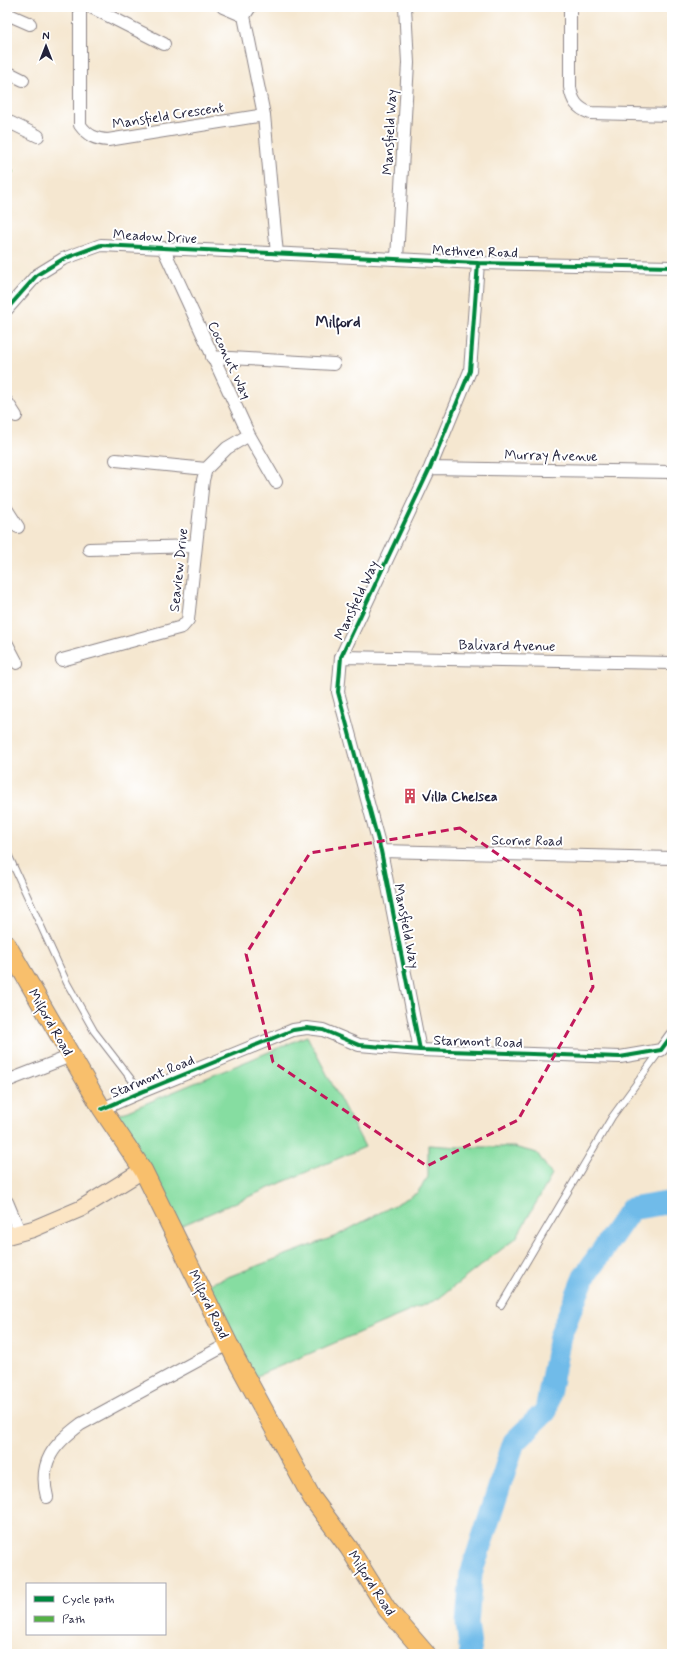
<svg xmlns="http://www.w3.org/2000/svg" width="679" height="1661" font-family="Mynerve,sans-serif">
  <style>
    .green { fill: #86dda1; stroke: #54806e }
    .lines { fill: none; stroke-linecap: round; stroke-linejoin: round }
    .river { stroke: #70bbe9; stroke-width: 23 }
    .lane-casing { stroke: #8c8486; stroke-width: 8 }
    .street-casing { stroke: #8c8486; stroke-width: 14 }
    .secondary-casing { stroke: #8c8486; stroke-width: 18 }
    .primary-casing { stroke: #8c8486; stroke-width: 20 }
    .lane { stroke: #fff; stroke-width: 6 }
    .street { stroke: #fff; stroke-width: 12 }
    .secondary { stroke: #fce5c4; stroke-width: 16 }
    .primary { stroke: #f8bf6c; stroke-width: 18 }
    .quiet { stroke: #55b146; stroke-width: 3; stroke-dasharray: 6 3; stroke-linecap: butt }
    .cycleway-casing { stroke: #fff; stroke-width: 6 }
    .cycleway { stroke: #00873e; stroke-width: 4 }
    .marked { fill: none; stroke: #c2185b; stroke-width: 3; stroke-dasharray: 8 5; stroke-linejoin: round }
    .labels { text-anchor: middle; stroke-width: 4; stroke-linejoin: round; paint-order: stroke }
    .street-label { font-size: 14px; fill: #22223b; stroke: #fff }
    .poi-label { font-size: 14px; font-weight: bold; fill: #22223b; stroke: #fff; text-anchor: start }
    .neighbourhood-label { font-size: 15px; font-weight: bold; fill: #22223b; stroke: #fff }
  </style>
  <rect width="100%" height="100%" fill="#fff"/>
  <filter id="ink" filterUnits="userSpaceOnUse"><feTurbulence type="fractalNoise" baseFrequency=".025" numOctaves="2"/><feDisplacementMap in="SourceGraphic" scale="8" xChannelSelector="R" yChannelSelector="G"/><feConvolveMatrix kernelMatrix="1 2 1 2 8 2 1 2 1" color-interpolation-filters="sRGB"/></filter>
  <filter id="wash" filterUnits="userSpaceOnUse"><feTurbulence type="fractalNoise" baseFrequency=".012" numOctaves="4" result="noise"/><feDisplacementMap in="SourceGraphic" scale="16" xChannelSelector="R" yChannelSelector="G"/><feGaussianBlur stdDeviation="0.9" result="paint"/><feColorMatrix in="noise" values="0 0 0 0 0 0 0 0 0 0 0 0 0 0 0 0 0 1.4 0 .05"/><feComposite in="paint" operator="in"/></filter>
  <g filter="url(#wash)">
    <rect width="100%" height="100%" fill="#f5e7d0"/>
    <path class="green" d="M307 1036 365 1147 171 1230 111 1118Z
      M428 1145 459 1147H514L537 1153 552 1175 516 1238 438 1299 252 1378 204 1286 336 1236 417 1193 428 1177Z"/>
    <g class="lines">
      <path class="river" d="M471 1654 467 1623 471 1574 514 1442 546 1411 560 1336 584 1277 631 1209 672 1202"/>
    </g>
  </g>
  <g filter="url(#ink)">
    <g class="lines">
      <g class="lane-casing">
        <path id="lane" d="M7 852 67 983 94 1031 141 1092
          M501 1305 612 1117 660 1051"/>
      </g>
      <g class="street-casing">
        <path id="street" d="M80 7V125C88 136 95 139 108 140L264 115
          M91 7 164 44
          M223 7 244 16
          M250 7 244 16 264 115 277 254
          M570 7V87C572 101 577 108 590 113L672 115
          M7 14 30 24
          M7 72 23 80
          M7 121 38 136
          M163 248 249 435 276 482
          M397 258 408 63 405 7
          M7 309 37 275 63 259 101 245 478 263 672 267
          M212 357 334 364
          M7 402 16 416
          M116 460 206 469
          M430 468 672 472
          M7 510 18 527
          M89 549 195 546
          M7 644 17 663
          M341 657 672 663
          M62 660 182 627 188 620 203 480 206 469 227 448 249 435
          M381 851 672 858
          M420 1050 381 851 338 692 341 657 430 468 470 371 478 263
          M7 1081 71 1056
          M102 1109 141 1092 293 1030 307 1028 323 1030 359 1045 420 1050 620 1057 661 1050 672 1035
          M7 1202 20 1233
          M47 1497C38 1462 54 1444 81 1424L228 1344"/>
      </g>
      <g class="secondary-casing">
        <path id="secondary" d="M7 1236 33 1229 80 1209 143 1170"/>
      </g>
      <g class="primary-casing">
        <path id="primary" d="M7 945 102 1109 143 1170 236 1359 312 1498 349 1548 387 1609 426 1654"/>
      </g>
      <use href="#lane" class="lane"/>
      <use href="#street" class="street"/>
      <use href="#secondary" class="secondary"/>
      <use href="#primary" class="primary"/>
      <path class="quiet" d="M7 171 15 175"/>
      <g class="cycleway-casing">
        <path id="cycleway" d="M7 309 37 275 63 259 101 245 478 263 672 267
          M420 1050 381 851 338 692 341 657 430 468 470 371 478 263
          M102 1109 141 1092 293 1030 307 1028 323 1030 359 1045 420 1050 620 1057 661 1050 672 1035"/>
      </g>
      <use href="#cycleway" class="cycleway"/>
    </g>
  </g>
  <path class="marked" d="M460 828 580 911 593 987 518 1120 427 1166 273 1062 246 954 310 853Z"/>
  <defs>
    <g id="building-bare" transform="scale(1.2)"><path d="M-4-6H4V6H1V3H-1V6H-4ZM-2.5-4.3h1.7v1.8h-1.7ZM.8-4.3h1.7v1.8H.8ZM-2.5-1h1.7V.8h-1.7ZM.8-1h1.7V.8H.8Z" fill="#d1495b" stroke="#fff" stroke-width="2.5" paint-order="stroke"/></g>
  </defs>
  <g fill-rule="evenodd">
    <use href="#building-bare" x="410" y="796"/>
  </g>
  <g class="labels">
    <g class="street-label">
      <text transform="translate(168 115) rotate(-9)" y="5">Mansfield Crescent</text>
      <text transform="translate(389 132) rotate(-87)" y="5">Mansfield Way</text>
      <text transform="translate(155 236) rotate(3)" y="5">Meadow Drive</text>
      <text transform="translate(475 251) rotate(2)" y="5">Methven Road</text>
      <text transform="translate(230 360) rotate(65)" y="5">Coconut Way</text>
      <text transform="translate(551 455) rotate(1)" y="5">Murray Avenue</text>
      <text transform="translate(178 570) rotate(-84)" y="5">Seaview Drive</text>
      <text transform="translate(356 600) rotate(-65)" y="5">Mansfield Way</text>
      <text transform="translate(507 645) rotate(1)" y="5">Balivard Avenue</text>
      <text transform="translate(527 840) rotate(1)" y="5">Scorne Road</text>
      <text transform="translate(407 926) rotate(79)" y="5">Mansfield Way</text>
      <text transform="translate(51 1022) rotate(60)" y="5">Milford Road</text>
      <text transform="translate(478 1041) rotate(2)" y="5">Starmont Road</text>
      <text transform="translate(152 1076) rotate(-23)" y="5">Starmont Road</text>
      <text transform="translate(209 1304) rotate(64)" y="5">Milford Road</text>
      <text transform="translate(372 1583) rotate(57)" y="5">Milford Road</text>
    </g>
    <g class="poi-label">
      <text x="422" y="801">Villa Chelsea</text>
    </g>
    <g class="neighbourhood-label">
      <text x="338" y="327">Milford</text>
    </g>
  </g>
  <rect width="679" height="1661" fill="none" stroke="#fff" stroke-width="24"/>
  <rect x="26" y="1583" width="140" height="52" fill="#ffffff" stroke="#a7a7b1"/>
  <rect x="34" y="1596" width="20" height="6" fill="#00873e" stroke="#a7a7b1"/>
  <text x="62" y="1603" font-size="12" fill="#22223b">Cycle path</text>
  <rect x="34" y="1616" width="20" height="6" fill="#55b146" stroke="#a7a7b1"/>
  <text x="62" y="1623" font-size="12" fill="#22223b">Path</text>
  <g transform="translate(46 46)" stroke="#ffffff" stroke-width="3" paint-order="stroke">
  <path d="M0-3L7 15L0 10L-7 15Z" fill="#22223b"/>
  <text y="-6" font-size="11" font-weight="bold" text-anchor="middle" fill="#22223b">N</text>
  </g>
</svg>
